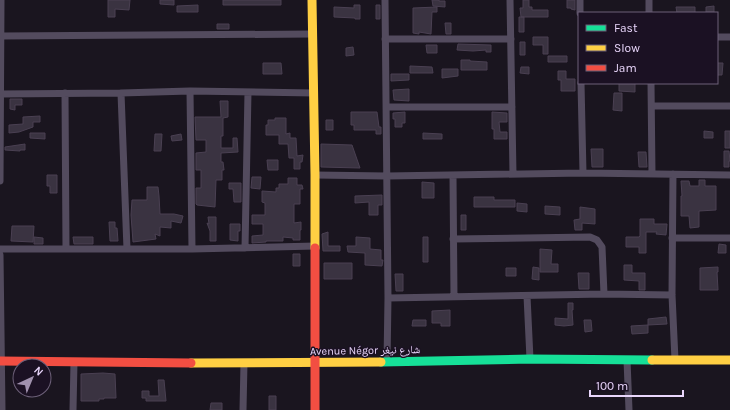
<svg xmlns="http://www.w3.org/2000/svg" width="730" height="410" font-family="Karla,'Noto Naskh Arabic',sans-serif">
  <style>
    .building { fill: #3a3341; stroke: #4a4052 }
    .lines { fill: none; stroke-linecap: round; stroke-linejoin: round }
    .street { stroke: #534b5e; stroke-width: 7 }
    .fast { stroke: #16e098; stroke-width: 9 }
    .slow { stroke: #ffcf43; stroke-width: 9 }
    .jam { stroke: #f24e42; stroke-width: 9 }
    .labels { text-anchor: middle; stroke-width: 3; stroke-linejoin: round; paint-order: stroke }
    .street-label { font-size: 11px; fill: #e9d6fb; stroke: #1b1123 }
  </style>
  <rect width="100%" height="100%" fill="#1a151f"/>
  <path class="building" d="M108 0H130L129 10 115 9V17H108Z
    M160 0H174V5L160 4Z
    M223 0H281V5H223Z
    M432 0H439V1H445V7L433 6Z
    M523 0H529V7H532V10H548V17H521L520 8H523Z
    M567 0H575V10L571 9V8H567Z
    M198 5V12H177V6Z
    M354 5H360V19H355V18L334 17V7L354 8Z
    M376 5H380V19H376Z
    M714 6V12H706V7Z
    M437 7V12H432L431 34 419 32V34L413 33V8Z
    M676 7H695V13H677Z
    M519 17H524V32H519Z
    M445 23H451V34H446Z
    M217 24H229V29H217Z
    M533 37H548V54H543V45H533Z
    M520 42H525V55H520Z
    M458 44 491 45V52H486V50L473 51 457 50Z
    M426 45H437V53H427Z
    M353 47 354 55 346 56V48Z
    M548 56H567V62H548Z
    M461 60H470V61L487 62V70H461Z
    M263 63H281L282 74H263Z
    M717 63H723L722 75H717Z
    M410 66 432 67 433 73H410Z
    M521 67H529V74L520 73Z
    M442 69H458V76L442 78Z
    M558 71H566V79H575V91H561V80H558Z
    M391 74H409V80L391 81Z
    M619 83H635V92L619 91Z
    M409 89V101L394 100 393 90Z
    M614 93H622V111L613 110Z
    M10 99H22V105H15V110L10 109Z
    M220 101H228V117L223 118V136H221V148H233V138H237L238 152 221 153V162H223L224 170H222V180H216L215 207 197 205 196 204V188H201V170H196V153L206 152V140H196L195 117H221Z
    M351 112H377L379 127H381V134H376V130H354V125H351Z
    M405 112V123H402V127H395V119H393V113Z
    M492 112 507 113V122H499L500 132H507V139H494V129H492Z
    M40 116V122H33V127L19 132 9 133V125L23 124V117Z
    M275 118H286V134L290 133V138H296L297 156 303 155 302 162H300V169H294V158H289L288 144H279V135H266V125H268V120H275Z
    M326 120H333V130H326Z
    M704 131 713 132V138H704Z
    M725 131H730V148H725Z
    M30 133H45V139L30 138Z
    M423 133 442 134V139H423Z
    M155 134H162L161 151H154Z
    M181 134 182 140 172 141 171 136Z
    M25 144V150H20V151L5 150V147Z
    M321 144 352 145 360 168 321 167Z
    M591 149H603V167H592Z
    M724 151H729L730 161H729V167H724Z
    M638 152H646L647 167H639Z
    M267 160H278V170H268Z
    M47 175H57V193H50V186H47Z
    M252 177H261L260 189 251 188Z
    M288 178H297V185H302L303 189H300V204H294V223L301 222V230H300V240H293V238L283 237V241H266V242L252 243V236L263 235V224H252V215H265V203L262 202V191L276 192V188H279V184H288Z
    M699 180H705V186H716V210L699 211V227L690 228 689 216H681V196H682L681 181H689L690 186H699Z
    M422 182 434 183V198H422Z
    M229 183H241V202H234L233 189H229Z
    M147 187H158L159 196 160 214H174L183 216 181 223 171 221V228L160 227V236L155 234 156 239 133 242 131 215 132 200H147Z
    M382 195V205H378V215H369V202L355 203V196Z
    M474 197H494V200H515V207H474Z
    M517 203 527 204V212L517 211Z
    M545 206 560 207V215L545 214Z
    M580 207 595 209V224L582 223V230H575L574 220 580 219Z
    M461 215H466V230H461Z
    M208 217H216V241H210V231L207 223 209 224Z
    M640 219H654V224H667L666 235 656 234 657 232H646V253H639V247H626V237H639L640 236Z
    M109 222H115V228H117L118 241H110Z
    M230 224H240V231H238V241L230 240Z
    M12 226H34L33 242 11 241Z
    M328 232V246H340V251H323L322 234Z
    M34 237 43 238V244H34Z
    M73 237H93V244H74Z
    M356 237 370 238V249L381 250V260H383L382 266 365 265V253L348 252 347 246H356Z
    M423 237H428V262H423Z
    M719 244 726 245V253H718Z
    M540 249 552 250 551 264H558V272H540Z
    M293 254H300V266H293Z
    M324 263H352V279H324Z
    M624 265H632V273H645V290H639V281L624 280Z
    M533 267 539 268V280L532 279Z
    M718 267V272H717L718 290H700V268Z
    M506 268H516V276H506Z
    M578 273H589V289H579Z
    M395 274H403V291H396Z
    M568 303H573V310H572L573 325 564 326 555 325V318L568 319Z
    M450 310V326H441V323H432V311Z
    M666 317 667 324 648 325V319Z
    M413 320H426V326H412Z
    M584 320H591L592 331 585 332Z
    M648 325V333L632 334 631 326Z
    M103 373 115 374 116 398H104V399H99V401H81V374Z
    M158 380H164L166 401H146V398H142V391H149V396H159Z
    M269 396H276V410H269Z
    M211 403H222V410H210Z"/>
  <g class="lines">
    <path class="street" d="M385 0 388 298 387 362
      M510 0 513 174
      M580 0V13
      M649 13V0
      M1 36 313 34
      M717 37H730
      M385 39H511
      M581 83 583 173
      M651 83 652 174
      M190 91 192 249
      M65 93 66 249
      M121 93 127 249
      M0 94 121 93 190 91 314 93
      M652 106H730
      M386 107H512
      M673 174 672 295 675 360
      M315 175 387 176 583 173 730 175
      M453 175 454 297
      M0 181 1 0
      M672 238H730
      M453 239 590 237 597 240 602 247 604 294
      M245 248 248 92
      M0 249H192L315 246
      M0 255 2 410
      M527 296 530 359
      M388 298 604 294 672 295
      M627 360 629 410
      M73 410 74 362
      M243 410 244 363"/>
    <path class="fast" d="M381 362 530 359 652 360"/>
    <path class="slow" d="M312 0 315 175V248
      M652 360H730
      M191 363 381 362"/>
    <path class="jam" d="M315 248V410
      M0 361 191 363"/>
  </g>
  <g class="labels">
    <g class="street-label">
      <text transform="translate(365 350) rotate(-1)" y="4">Avenue Négor شارع نيغر</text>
    </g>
  </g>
  <rect x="578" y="12" width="140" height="72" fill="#1b1123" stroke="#6d6079"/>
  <rect x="586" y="25" width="20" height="6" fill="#16e098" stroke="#6d6079"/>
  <text x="614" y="32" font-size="12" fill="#e9d6fb">Fast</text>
  <rect x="586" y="45" width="20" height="6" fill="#ffcf43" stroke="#6d6079"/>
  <text x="614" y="52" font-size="12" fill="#e9d6fb">Slow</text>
  <rect x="586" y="65" width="20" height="6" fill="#f24e42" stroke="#6d6079"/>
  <text x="614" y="72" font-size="12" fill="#e9d6fb">Jam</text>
  <g transform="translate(32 378) rotate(44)"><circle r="19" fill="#1b1123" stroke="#6d6079"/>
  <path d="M0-3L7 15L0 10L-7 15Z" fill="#a192ae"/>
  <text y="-6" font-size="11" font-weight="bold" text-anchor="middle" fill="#e9d6fb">N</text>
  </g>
  <path d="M590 390v6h93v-6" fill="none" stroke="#e9d6fb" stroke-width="2"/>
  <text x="596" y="390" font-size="12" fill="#e9d6fb" stroke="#1b1123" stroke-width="3" paint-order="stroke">100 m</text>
</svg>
